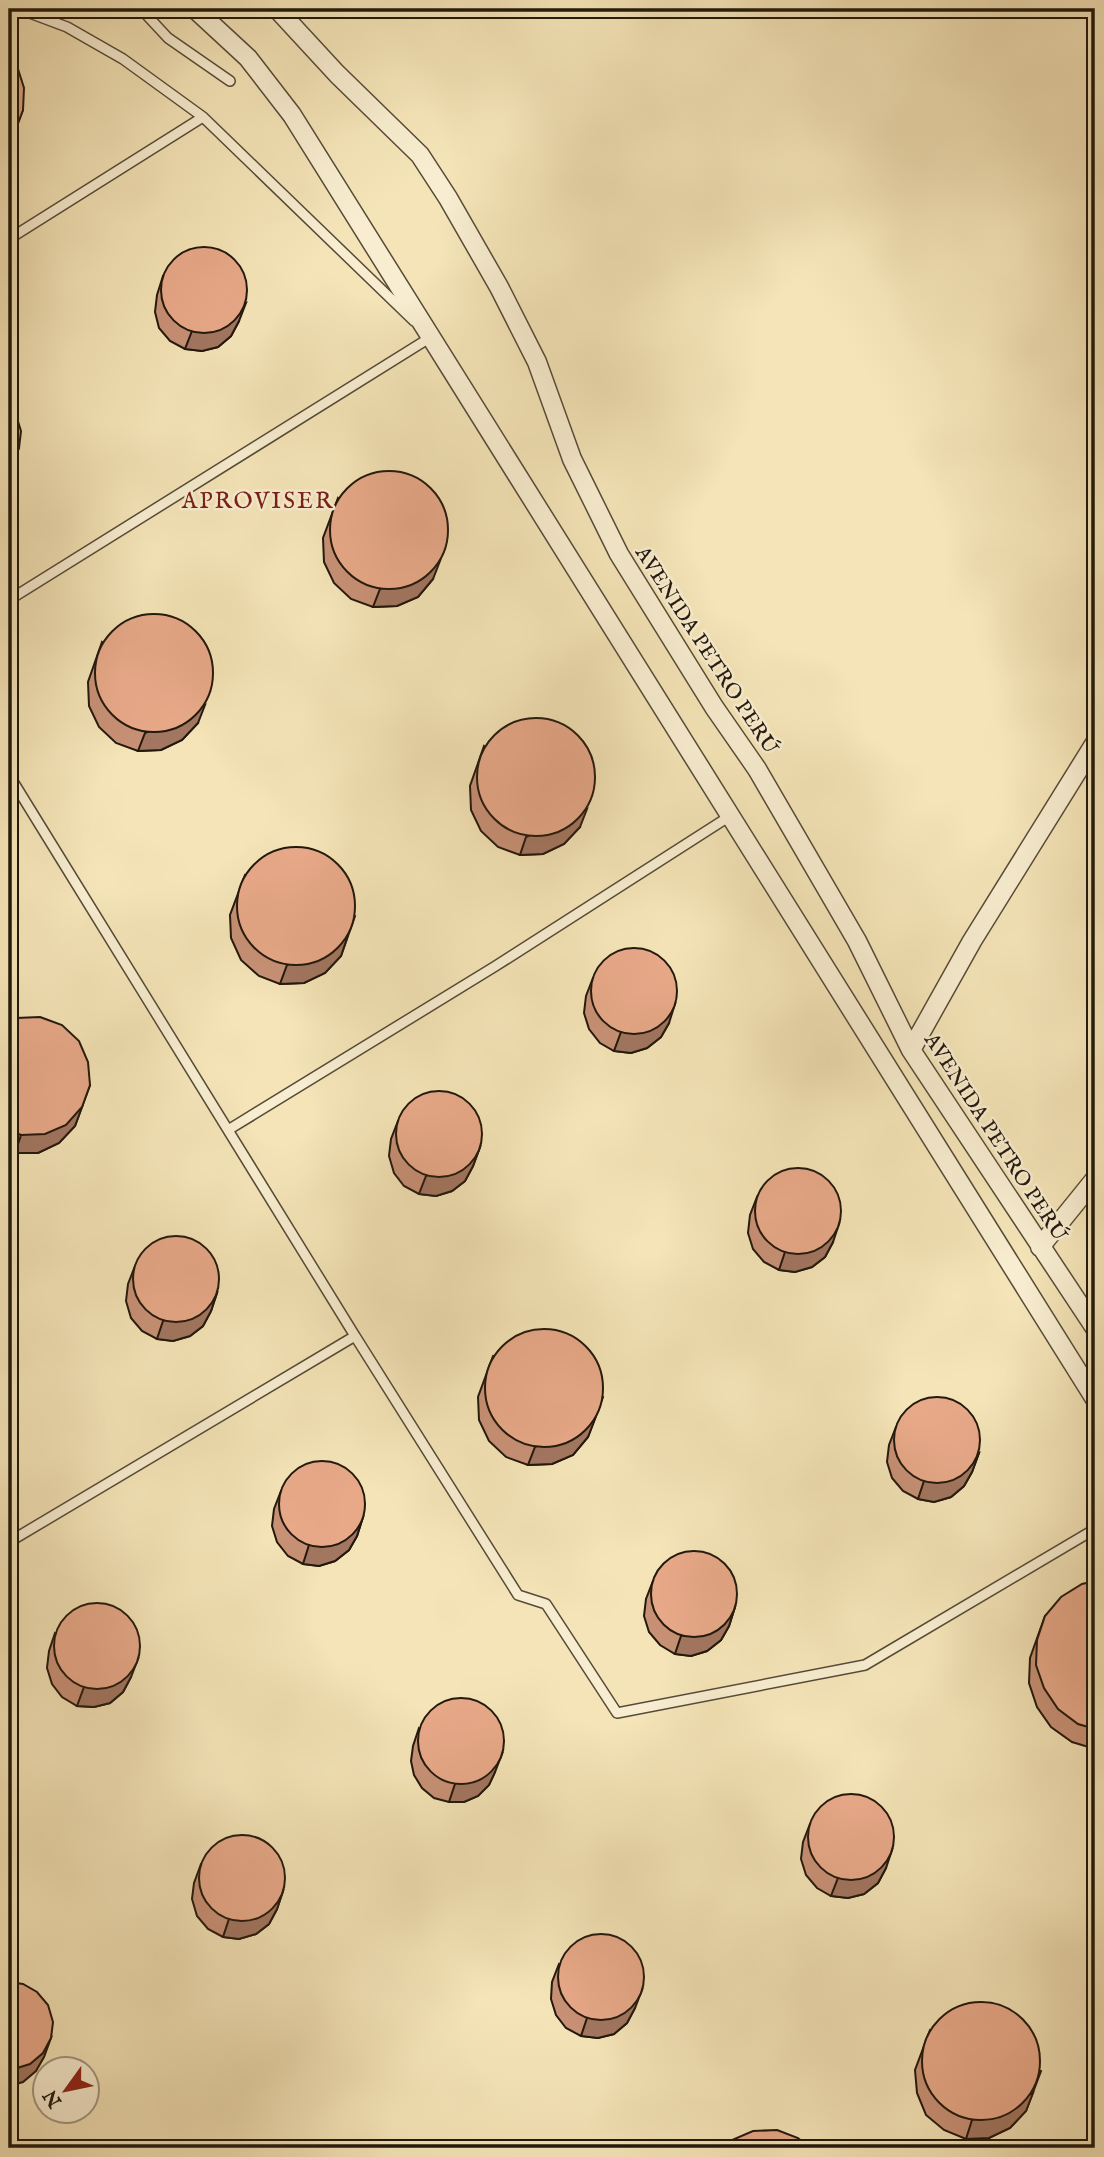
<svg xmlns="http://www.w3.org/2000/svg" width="1104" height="2157" font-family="'IM FELL English',serif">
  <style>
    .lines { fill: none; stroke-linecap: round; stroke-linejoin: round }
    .lane-casing { stroke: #564b37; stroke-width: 12 }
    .street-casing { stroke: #564b37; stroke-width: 21 }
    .lane { stroke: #f8edd0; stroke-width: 9 }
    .street { stroke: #f8edd0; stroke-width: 18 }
    .wall { fill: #c89176; stroke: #22180c; stroke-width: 2 }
    .shaded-wall { fill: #a27660; stroke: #22180c; stroke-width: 2 }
    .building { fill: #e8a989; stroke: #22180c; stroke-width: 2 }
    .labels { text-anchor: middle; stroke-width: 5; stroke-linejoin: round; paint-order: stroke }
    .street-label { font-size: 21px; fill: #22180c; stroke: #f8edd0 }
    .neighbourhood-label { font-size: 23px; letter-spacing: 2px; fill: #7a1f14; stroke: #f8edd0 }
  </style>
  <rect width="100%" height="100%" fill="#f4e4b7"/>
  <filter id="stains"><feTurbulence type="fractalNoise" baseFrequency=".00286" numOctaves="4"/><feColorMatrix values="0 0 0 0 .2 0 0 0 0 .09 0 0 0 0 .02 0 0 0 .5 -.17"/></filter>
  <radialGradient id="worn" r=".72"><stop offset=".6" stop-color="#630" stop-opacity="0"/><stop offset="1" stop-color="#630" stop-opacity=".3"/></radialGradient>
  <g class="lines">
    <g class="lane-casing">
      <path id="lane" d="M19 9 67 27 123 59 203 117
        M141 9 168 38 230 81
        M9 239 203 117 414 321
        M9 600 431 337 429 336
        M9 775 355 1336
        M228 1130 494 967 730 816
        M9 1542 355 1336 518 1595 546 1604 617 1713 865 1665 1095 1529"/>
    </g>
    <g class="street-casing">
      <path id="street" d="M195 9 248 58 292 115 1095 1399
        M277 9 337 74 420 155 448 198 499 287 537 362 572 459 619 554 714 707 757 769 857 941 911 1050 1095 1328
        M911 1050 972 941 1095 743
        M1040 1247 1095 1179"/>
    </g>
    <use href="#lane" class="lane"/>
    <use href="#street" class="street"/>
  </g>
  <path class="wall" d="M163 276 239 321 231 336 218 347 202 351 185 349 170 341 159 328 155 312 157 295Z
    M338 498 433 579 418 597 397 606 373 607 351 599 334 583 324 562 323 538Z
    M102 642 198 723 182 740 161 750 138 751 116 743 99 727 89 706 88 682Z
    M484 746 580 827 564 844 543 854 520 855 498 847 481 831 471 810 470 786Z
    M245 875 355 916 341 956 325 973 304 983 280 984 259 976 241 960 231 938 230 915Z
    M593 978 669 1023 661 1037 647 1048 631 1053 614 1051 600 1043 589 1029 584 1013 586 996Z
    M9 1021 90 1085 75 1126 59 1143 38 1153H15L9 1151Z
    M398 1121 480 1147 473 1166 465 1181 452 1191 436 1196 419 1194 404 1186 394 1173 389 1156 391 1139Z
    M757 1197 833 1242 825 1257 812 1267 795 1272 779 1270 764 1262 753 1249 748 1233 750 1215Z
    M135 1266 217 1293 211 1311 203 1326 190 1336 173 1341 157 1339 142 1331 131 1318 126 1301 128 1284Z
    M493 1356 603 1397 588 1437 573 1455 552 1464 528 1465 506 1457 489 1441 479 1420 478 1397Z
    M896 1427 979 1453 972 1472 964 1486 951 1497 934 1502 918 1499 903 1491 892 1478 887 1462 889 1445Z
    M281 1491 363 1517 357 1536 349 1550 335 1561 319 1566 303 1564 288 1556 277 1542 272 1526 274 1509Z
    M653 1581 735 1607 729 1626 721 1640 707 1651 691 1656 675 1654 660 1645 649 1632 644 1616 646 1599Z
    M1095 1581V1749L1072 1742 1051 1727 1037 1707 1029 1683 1030 1658 1045 1616Z
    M55 1633 131 1677 123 1692 110 1703 94 1707 77 1706 62 1697 52 1684 47 1668 49 1651Z
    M419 1728 495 1772 489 1785 478 1796 464 1802H449L434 1798 422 1788 414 1775 411 1761 413 1746Z
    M810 1824 886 1868 878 1883 864 1894 848 1898 831 1896 817 1888 806 1875 801 1859 803 1842Z
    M201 1864 283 1891 277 1909 269 1924 256 1934 239 1939 223 1937 208 1929 197 1916 192 1899 194 1883Z
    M559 1964 635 2008 627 2023 614 2034 598 2038 581 2036 566 2028 556 2015 551 1999 552 1982Z
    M930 2030 1041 2071 1026 2111 1010 2128 989 2138 966 2139 944 2130 926 2115 917 2093 915 2070Z"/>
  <path class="shaded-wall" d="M23 110 9 147V137Z
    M246 303 239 321 231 336 218 347 202 351 185 349 192 331Z
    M19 448 12 466 9 473V465Z
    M440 561 433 579 418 597 397 606 373 607 380 589Z
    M205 705 198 723 182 740 161 750 138 751 145 733Z
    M587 809 580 827 564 844 543 854 520 855 526 837Z
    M347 938 341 956 325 973 304 983 280 984 287 965Z
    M675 1004 669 1023 661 1037 647 1048 631 1053 614 1051 621 1032Z
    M82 1107 75 1126 59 1143 38 1153H15L21 1135Z
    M480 1147 473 1166 465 1181 452 1191 436 1196 419 1194 426 1176Z
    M839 1224 833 1242 825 1257 812 1267 795 1272 779 1270 785 1252Z
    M217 1293 211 1311 203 1326 190 1336 173 1341 157 1339 163 1321Z
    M595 1419 588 1437 573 1455 552 1464 528 1465 535 1447Z
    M979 1453 972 1472 964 1486 951 1497 934 1502 918 1499 924 1481Z
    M363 1517 357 1536 349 1550 335 1561 319 1566 303 1564 309 1545Z
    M735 1607 729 1626 721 1640 707 1651 691 1656 675 1654 681 1636Z
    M138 1659 131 1677 123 1692 110 1703 94 1707 77 1706 84 1687Z
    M502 1754 495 1772 489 1785 478 1796 464 1802H449L455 1784Z
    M892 1850 886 1868 878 1883 864 1894 848 1898 831 1896 838 1878Z
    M283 1891 277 1909 269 1924 256 1934 239 1939 223 1937 229 1919Z
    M642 1990 635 2008 627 2023 614 2034 598 2038 581 2036 587 2018Z
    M51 2038 44 2057 36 2071 23 2082 9 2086V2068Z
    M1033 2093 1026 2111 1010 2128 989 2138 966 2139 972 2120Z"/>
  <path class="building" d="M9 56 17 66 24 88 23 110 15 131 9 137Z
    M161 290a43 43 0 1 1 86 0a43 43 0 1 1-86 0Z
    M9 406 16 415 21 431 19 448 11 463 9 465Z
    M330 530a59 59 0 1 1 118 0a59 59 0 1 1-118 0Z
    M95 673a59 59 0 1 1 118 0a59 59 0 1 1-118 0Z
    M477 777a59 59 0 1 1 118 0a59 59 0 1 1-118 0Z
    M237 906a59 59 0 1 1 118 0a59 59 0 1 1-118 0Z
    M591 991a43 43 0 1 1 86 0a43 43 0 1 1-86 0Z
    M40 1017 62 1025 79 1041 88 1062 90 1085 82 1107 66 1125 45 1134 21 1135 9 1130V1021L16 1018Z
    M396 1134a43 43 0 1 1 86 0a43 43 0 1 1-86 0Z
    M755 1211a43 43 0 1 1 86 0a43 43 0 1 1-86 0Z
    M133 1279a43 43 0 1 1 86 0a43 43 0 1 1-86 0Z
    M485 1388a59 59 0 1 1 118 0a59 59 0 1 1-118 0Z
    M894 1440a43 43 0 1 1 86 0a43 43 0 1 1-86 0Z
    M279 1504a43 43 0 1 1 86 0a43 43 0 1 1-86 0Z
    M651 1594a43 43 0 1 1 86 0a43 43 0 1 1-86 0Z
    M1095 1581V1729L1078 1724 1058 1709 1044 1688 1036 1665 1037 1640 1045 1616 1061 1597 1082 1584Z
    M54 1646a43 43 0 1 1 86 0a43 43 0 1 1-86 0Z
    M418 1741a43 43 0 1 1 86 0a43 43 0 1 1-86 0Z
    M808 1837a43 43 0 1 1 86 0a43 43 0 1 1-86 0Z
    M199 1878a43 43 0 1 1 86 0a43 43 0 1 1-86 0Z
    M558 1977a43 43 0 1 1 86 0a43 43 0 1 1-86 0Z
    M9 1982 23 1984 37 1992 48 2005 53 2022 51 2038 43 2053 30 2064 14 2069 9 2068Z
    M922 2061a59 59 0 1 1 118 0a59 59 0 1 1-118 0Z
    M777 2130 798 2138 810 2148H725L732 2140 753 2131Z"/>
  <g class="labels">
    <g class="street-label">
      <text transform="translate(707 650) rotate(57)" y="7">AVENIDA PETRO PERÚ</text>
      <text transform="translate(996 1137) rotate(57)" y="7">AVENIDA PETRO PERÚ</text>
    </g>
    <g class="neighbourhood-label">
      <text x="258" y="508">APROVISER</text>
    </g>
  </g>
  <rect width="1104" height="2157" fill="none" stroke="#f4e4b7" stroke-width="35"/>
  <rect x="10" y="10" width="1083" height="2136" fill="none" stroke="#22180c" stroke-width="3.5"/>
  <rect x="18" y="18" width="1069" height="2122" fill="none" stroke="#22180c" stroke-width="2"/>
  <g transform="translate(66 2090) rotate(237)"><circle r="33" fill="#f8edd0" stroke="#a29882" stroke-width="2"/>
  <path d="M0-5L12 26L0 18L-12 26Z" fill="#8f2418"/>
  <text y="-10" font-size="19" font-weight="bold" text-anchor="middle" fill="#22180c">N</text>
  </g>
  <rect width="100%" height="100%" filter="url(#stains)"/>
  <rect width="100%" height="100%" fill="url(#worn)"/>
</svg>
